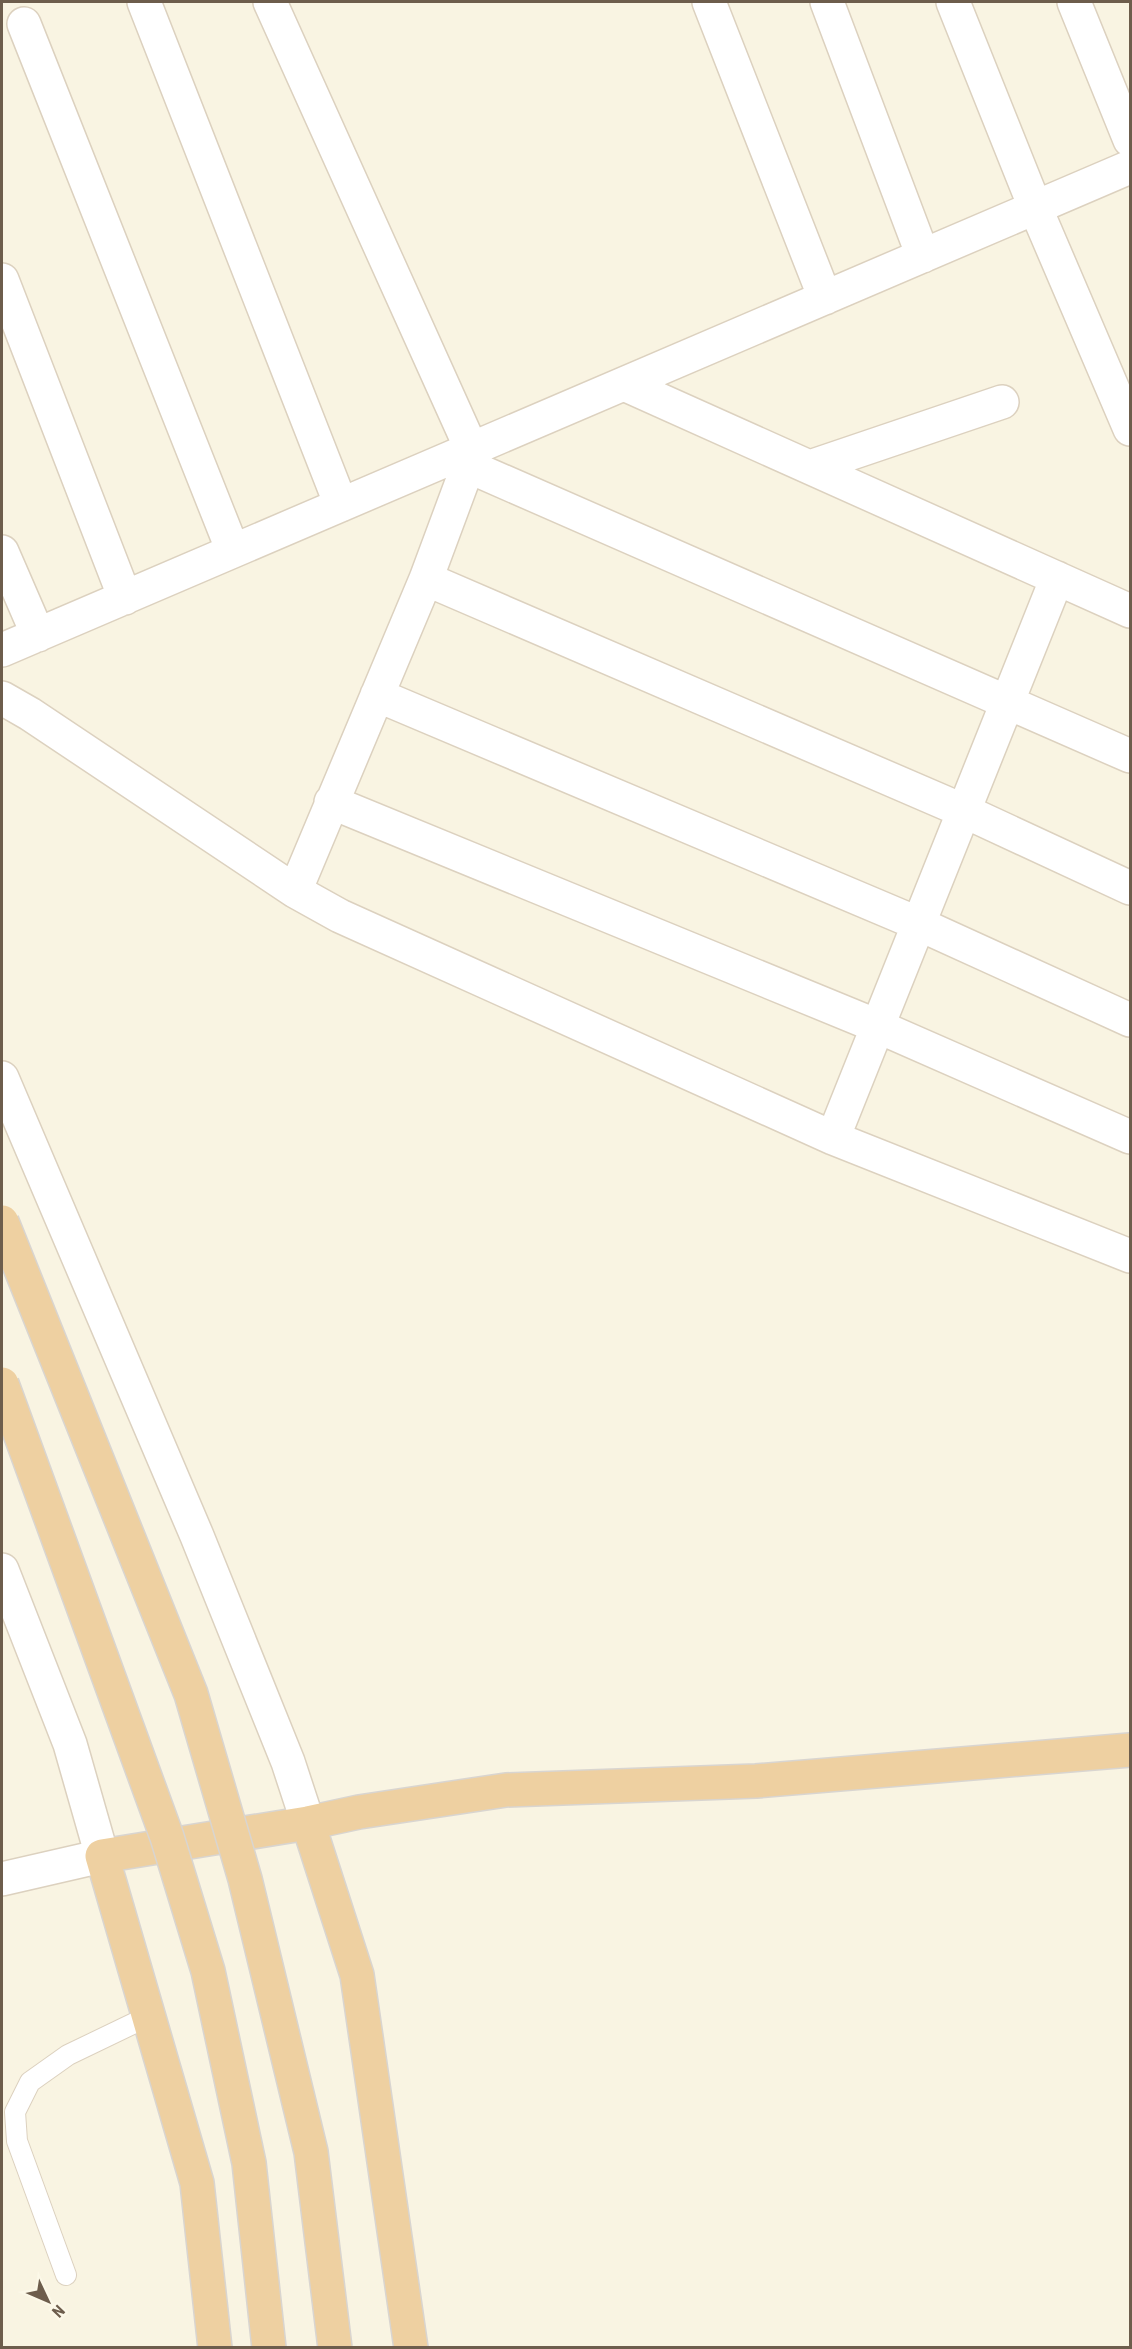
<svg xmlns="http://www.w3.org/2000/svg" width="1132" height="2349" font-family="'Roboto Condensed',sans-serif">
  <style>
    .lines { fill: none; stroke-linecap: round; stroke-linejoin: round }
    .service-casing { stroke: #dcd1bf; stroke-width: 22 }
    .minor-casing { stroke: #dcd1bf; stroke-width: 36 }
    .tertiary-casing { stroke: #dcd1bf; stroke-width: 36 }
    .trunk-casing { stroke: #d9d5d0; stroke-width: 36 }
    .service { stroke: #fff; stroke-width: 20 }
    .minor { stroke: #fff; stroke-width: 33 }
    .tertiary { stroke: #fff; stroke-width: 33 }
    .trunk { stroke: #eed0a1; stroke-width: 33 }
    .trunk-bridge-casing { stroke: #d9d5d0; stroke-width: 36; stroke-linecap: butt }
    .trunk-bridge { stroke: #eed0a1; stroke-width: 33 }
  </style>
  <rect width="100%" height="100%" fill="#f9f4e2"/>
  <g class="lines">
    <g class="service-casing">
      <path id="service" d="M66 2275 17 2141 15 2112 30 2082 68 2055 149 2016"/>
    </g>
    <g class="minor-casing">
      <path id="minor" d="M144 2 341 505
        M270 2 471 448 468 466 426 579 295 891
        M709 2 825 298
        M827 2 923 256
        M953 2 1035 207 1130 429
        M1074 2 1130 140
        M24 24 233 551
        M2 280 125 598
        M624 384 1130 611
        M468 466 1130 756
        M810 467 1002 402
        M2 552 38 635
        M426 579 964 811 1130 888
        M2 650 1130 167
        M377 695 919 924 1130 1020
        M2 698 30 714 295 891 340 916 833 1138 1130 1256
        M331 802 877 1026 1130 1137
        M833 1138 1057 578
        M2 1879 102 1856"/>
    </g>
    <g class="tertiary-casing">
      <path id="tertiary" d="M2 1078 197 1536 288 1762 308 1823
        M2 1570 70 1744 102 1856"/>
    </g>
    <g class="trunk-casing">
      <path id="trunk" d="M308 1823 357 1975 411 2348
        M215 2348 197 2183 102 1856 308 1823 359 1812 506 1790 756 1781 1130 1750"/>
    </g>
    <use href="#service" class="service"/>
    <use href="#minor" class="minor"/>
    <use href="#tertiary" class="tertiary"/>
    <use href="#trunk" class="trunk"/>
    <g class="trunk-bridge-casing">
      <path id="trunk-bridge" d="M2 1222 191 1694 245 1879 311 2152 335 2348
        M2 1384 167 1837 208 1971 249 2163 269 2348"/>
    </g>
    <use href="#trunk-bridge" class="trunk-bridge"/>
  </g>
  <rect width="1132" height="2349" fill="none" stroke="#6d5d4c" stroke-width="6"/>
  <g transform="translate(48 2301) rotate(134)" stroke="#fcf8e8" stroke-width="4.5" paint-order="stroke">
  <path d="M0-4.5L10 22L0 15L-10 22Z" fill="#6d5d4c"/>
  <text y="-9" font-size="16" font-weight="bold" text-anchor="middle" fill="#6d5d4c">N</text>
  </g>
</svg>
